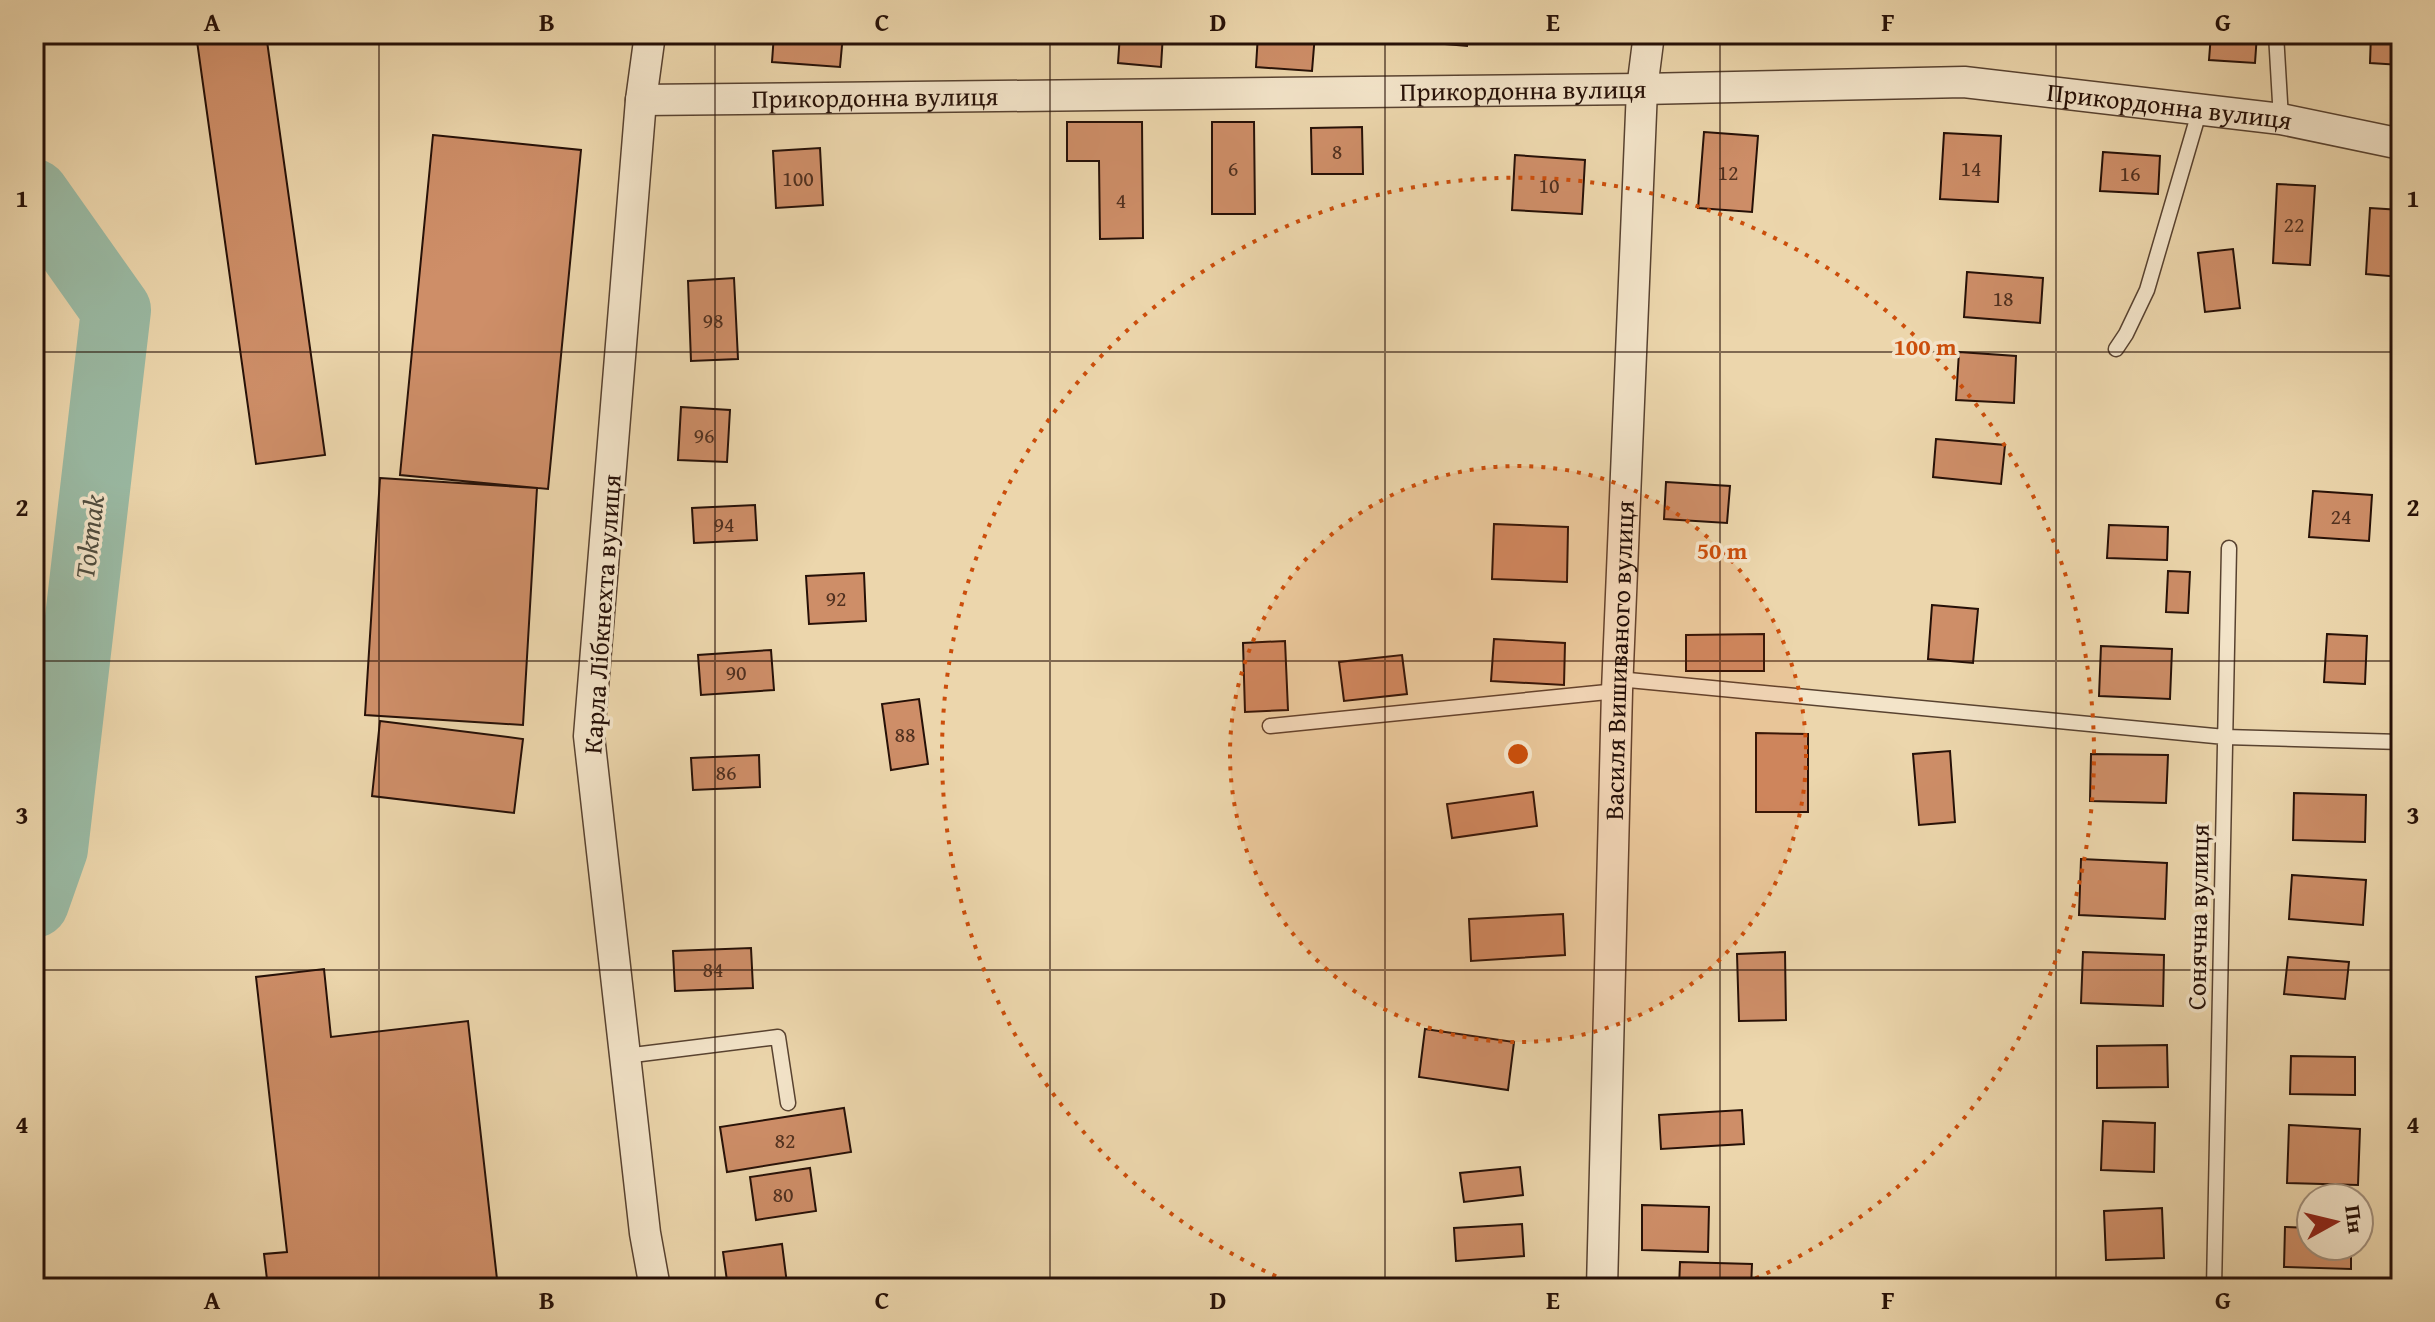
<svg xmlns="http://www.w3.org/2000/svg" width="2435" height="1322" font-family="'Gentium Book Plus',serif">
  <style>
    .lines { fill: none; stroke-linecap: round; stroke-linejoin: round }
    .river { stroke: #9abaa4; stroke-width: 70 }
    .building { fill: #ce8e68; stroke: #261007; stroke-width: 2 }
    .service-casing { stroke: #584230; stroke-width: 17 }
    .minor-casing { stroke: #584230; stroke-width: 33 }
    .service { stroke: #f3e4c9; stroke-width: 14 }
    .minor { stroke: #f3e4c9; stroke-width: 30 }
    .grid { fill: none; stroke: #261007; stroke-width: 2; stroke-opacity: 0.55 }
    .ring { fill: none; stroke: #cb4e0b; stroke-width: 4; stroke-dasharray: 4 8 }
    .labels { text-anchor: middle; stroke-width: 7; stroke-linejoin: round; paint-order: stroke }
    .number-label { font-size: 22px; fill: #50301f }
    .street-label { font-size: 26px; fill: #261007; stroke: #f3e4c9 }
    .water-label { font-size: 28px; font-style: italic; fill: #4f4c3e; stroke: #f3e4c9 }
    .centre { fill: #cb4e0b; stroke: #f3e4c9; stroke-width: 4 }
    .ring-label { font-size: 24px; text-anchor: middle; font-weight: bold; fill: #cb4e0b; stroke: #f3e4c9; stroke-width: 7; stroke-linejoin: round; paint-order: stroke }
    .neatline { fill: none; stroke: #261007; stroke-width: 3 }
    .grid-label { font-size: 26px; text-anchor: middle; font-weight: bold; fill: #261007 }
  </style>
  <rect width="100%" height="100%" fill="#ecd6ac"/>
  <filter id="stains"><feTurbulence type="fractalNoise" baseFrequency=".0025" numOctaves="4"/><feColorMatrix values="0 0 0 0 .2 0 0 0 0 .09 0 0 0 0 .02 0 0 0 .5 -.17"/></filter>
  <radialGradient id="worn" r=".72"><stop offset=".6" stop-color="#630" stop-opacity="0"/><stop offset="1" stop-color="#630" stop-opacity=".3"/></radialGradient>
  <g class="lines">
    <path class="river" d="M34 194 116 310 53 849 34 903"/>
  </g>
  <path class="building" d="M196 34H266L325 455 256 464Z
    M774 34H843L840 67 772 62Z
    M1120 34H1163L1161 67 1118 63Z
    M1258 34H1315L1312 71 1256 67Z
    M1435 34H1468L1467 46 1434 43Z
    M2211 34H2257L2255 63 2209 60Z
    M2371 34H2401V65L2370 63Z
    M1067 122H1142L1143 238 1100 239 1099 161H1067Z
    M1212 122H1254L1255 214H1212Z
    M1362 127 1363 174H1312L1311 128Z
    M1704 132 1758 136 1752 212 1698 208Z
    M1944 133 2001 136 1998 202 1940 199Z
    M433 135 581 150 548 489 400 475Z
    M820 148 823 205 776 208 773 151Z
    M2103 152 2160 156 2158 194 2100 191Z
    M1515 155 1585 160 1582 214 1512 210Z
    M2277 184 2315 186 2310 265 2273 263Z
    M2370 208 2401 210V277L2366 274Z
    M2233 249 2240 308 2205 312 2198 253Z
    M1967 272 2043 278 2040 323 1964 317Z
    M734 278 738 359 691 361 688 281Z
    M1959 352 2016 356 2014 403 1956 400Z
    M681 407 730 410 727 462 678 460Z
    M1936 439 2005 445 2001 484 1933 477Z
    M380 478 537 488 523 725 365 715Z
    M1666 482 1730 486 1727 523 1664 519Z
    M2313 491 2372 495 2369 541 2309 537Z
    M755 505 757 540 694 543 692 508Z
    M1494 524 1568 527 1567 582 1492 579Z
    M2109 525 2168 527 2167 560 2107 558Z
    M2168 571 2190 572 2188 613 2166 612Z
    M864 573 866 621 809 624 806 576Z
    M1932 605 1978 609 1973 663 1928 659Z
    M1764 634V671H1686V635Z
    M2327 634 2367 636 2365 684 2324 682Z
    M1494 639 1565 643 1564 685 1491 681Z
    M1285 641 1288 710 1245 712 1243 643Z
    M2101 646 2172 649 2170 699 2099 696Z
    M771 650 774 690 701 695 698 655Z
    M1402 655 1407 694 1344 701 1339 662Z
    M919 699 928 764 891 770 882 704Z
    M380 721 523 739 514 813 372 796Z
    M1756 733 1808 734V812H1756Z
    M1950 751 1955 822 1919 825 1913 754Z
    M2091 754 2168 755 2166 803 2090 801Z
    M759 755 760 787 693 790 691 758Z
    M1533 792 1537 826 1452 838 1447 804Z
    M2294 793 2366 795 2365 842 2293 840Z
    M2081 859 2167 863 2165 919 2079 915Z
    M2292 875 2366 880 2363 925 2289 919Z
    M1563 914 1565 955 1471 961 1469 919Z
    M751 948 753 988 675 991 673 951Z
    M1785 952 1786 1020 1739 1021 1737 954Z
    M2083 952 2164 955 2163 1006 2081 1003Z
    M2288 957 2349 962 2345 999 2284 994Z
    M324 969 331 1037 468 1021 498 1288H268L264 1254 287 1252 256 977Z
    M1425 1029 1514 1042 1508 1090 1419 1077Z
    M2167 1045 2168 1087 2097 1088V1046Z
    M2291 1056 2355 1057V1095L2290 1094Z
    M844 1108 851 1152 727 1172 720 1127Z
    M1742 1110 1744 1144 1661 1149 1659 1115Z
    M2103 1121 2155 1123 2154 1172 2101 1170Z
    M2289 1125 2360 1129 2358 1185 2287 1183Z
    M1520 1167 1523 1195 1464 1202 1460 1173Z
    M810 1168 816 1211 756 1220 750 1177Z
    M1642 1205 1709 1207 1708 1252 1642 1250Z
    M2162 1208 2164 1258 2106 1260 2104 1211Z
    M1522 1224 1524 1256 1456 1261 1454 1228Z
    M2285 1227 2311 1228V1246H2351V1269L2284 1267Z
    M782 1244 787 1284 757 1288H728L723 1252Z
    M1680 1262 1752 1264 1751 1288H1679Z"/>
  <g class="lines">
    <g class="service-casing">
      <path id="service" d="M2276 34 2281 119
        M2116 349 2126 334 2147 290 2200 109
        M1618 679 2225 737 2401 742
        M1270 726 1617 691
        M625 1056 778 1037 788 1103
        M2214 1288 2229 548"/>
    </g>
    <g class="minor-casing">
      <g id="minor">
        <path d="M650 34 641 100 589 736 645 1233 655 1288"/>
        <path id="s1" d="M641 100 1642 89 1964 82 2281 119 2401 144"/>
        <path id="s2" d="M1602 1288 1617 691 1642 89 1649 34"/>
      </g>
    </g>
    <use href="#service" class="service"/>
    <use href="#minor" class="minor"/>
  </g>
  <path class="grid" d="M379 34V1288M715 34V1288M1050 34V1288M1385 34V1288M1720 34V1288M2056 34V1288M34 352H2401M34 661H2401M34 970H2401"/>
  <circle cx="1518" cy="754" r="288" fill="#cb4e0b" fill-opacity=".12"/>
  <g class="ring">
    <circle cx="1518" cy="754" r="288"/>
    <path d="M1298 1286A576 576 0 1 1 1738 1286"/>
  </g>
  <g class="labels">
    <g class="number-label">
      <text x="1337" y="159">8</text>
      <text x="1233" y="176">6</text>
      <text x="1971" y="176">14</text>
      <text x="1728" y="180">12</text>
      <text x="2130" y="181">16</text>
      <text x="798" y="186">100</text>
      <text x="1549" y="193">10</text>
      <text x="1121" y="208">4</text>
      <text x="2294" y="232">22</text>
      <text x="2003" y="306">18</text>
      <text x="713" y="328">98</text>
      <text x="704" y="443">96</text>
      <text x="2341" y="524">24</text>
      <text x="724" y="532">94</text>
      <text x="836" y="606">92</text>
      <text x="736" y="680">90</text>
      <text x="905" y="742">88</text>
      <text x="726" y="780">86</text>
      <text x="713" y="977">84</text>
      <text x="785" y="1148">82</text>
      <text x="783" y="1202">80</text>
    </g>
    <g class="street-label">
      <text dy="9" stroke="none"><textPath href="#s1" startOffset="882">Прикордонна вулиця</textPath></text>
      <text dy="9" stroke="none"><textPath href="#s1" startOffset="234">Прикордонна вулиця</textPath></text>
      <text dy="9" stroke="none"><textPath href="#s1" startOffset="1530">Прикордонна вулиця</textPath></text>
      <text transform="translate(602 614) rotate(-86)" y="9">Карла Лібкнехта вулиця</text>
      <text dy="9" stroke="none"><textPath href="#s2" startOffset="628">Василя Вишиваного вулиця</textPath></text>
      <text transform="translate(2198 917) rotate(-89)" y="9">Сонячна вулиця</text>
    </g>
    <g class="water-label">
      <text transform="translate(89 537) rotate(-83)" y="10">Tokmak</text>
    </g>
  </g>
  <circle cx="1518" cy="754" r="12" class="centre"/>
  <g class="ring-label">
    <text x="1925" y="355">100 m</text>
    <text x="1722" y="559">50 m</text>
  </g>
  <rect width="2435" height="1322" fill="none" stroke="#ecd6ac" stroke-width="88"/>
  <g transform="translate(2335 1222) rotate(82)"><circle r="38" fill="#f3e4c9" stroke="#a18f7b" stroke-width="2"/>
  <path d="M0-6L14 30L0 20L-14 30Z" fill="#8f2418"/>
  <text y="-12" font-size="22" font-weight="bold" text-anchor="middle" fill="#261007">Пн</text>
  </g>
  <rect x="44" y="44" width="2347" height="1234" class="neatline"/>
  <g class="grid-label">
    <text x="212" y="31">A</text>
    <text x="547" y="31">B</text>
    <text x="882" y="31">C</text>
    <text x="1218" y="31">D</text>
    <text x="1553" y="31">E</text>
    <text x="1888" y="31">F</text>
    <text x="2223" y="31">G</text>
    <text x="22" y="207">1</text>
    <text x="2413" y="207">1</text>
    <text x="22" y="516">2</text>
    <text x="2413" y="516">2</text>
    <text x="22" y="824">3</text>
    <text x="2413" y="824">3</text>
    <text x="22" y="1133">4</text>
    <text x="2413" y="1133">4</text>
    <text x="212" y="1309">A</text>
    <text x="547" y="1309">B</text>
    <text x="882" y="1309">C</text>
    <text x="1218" y="1309">D</text>
    <text x="1553" y="1309">E</text>
    <text x="1888" y="1309">F</text>
    <text x="2223" y="1309">G</text>
  </g>
  <rect width="100%" height="100%" filter="url(#stains)"/>
  <rect width="100%" height="100%" fill="url(#worn)"/>
</svg>
